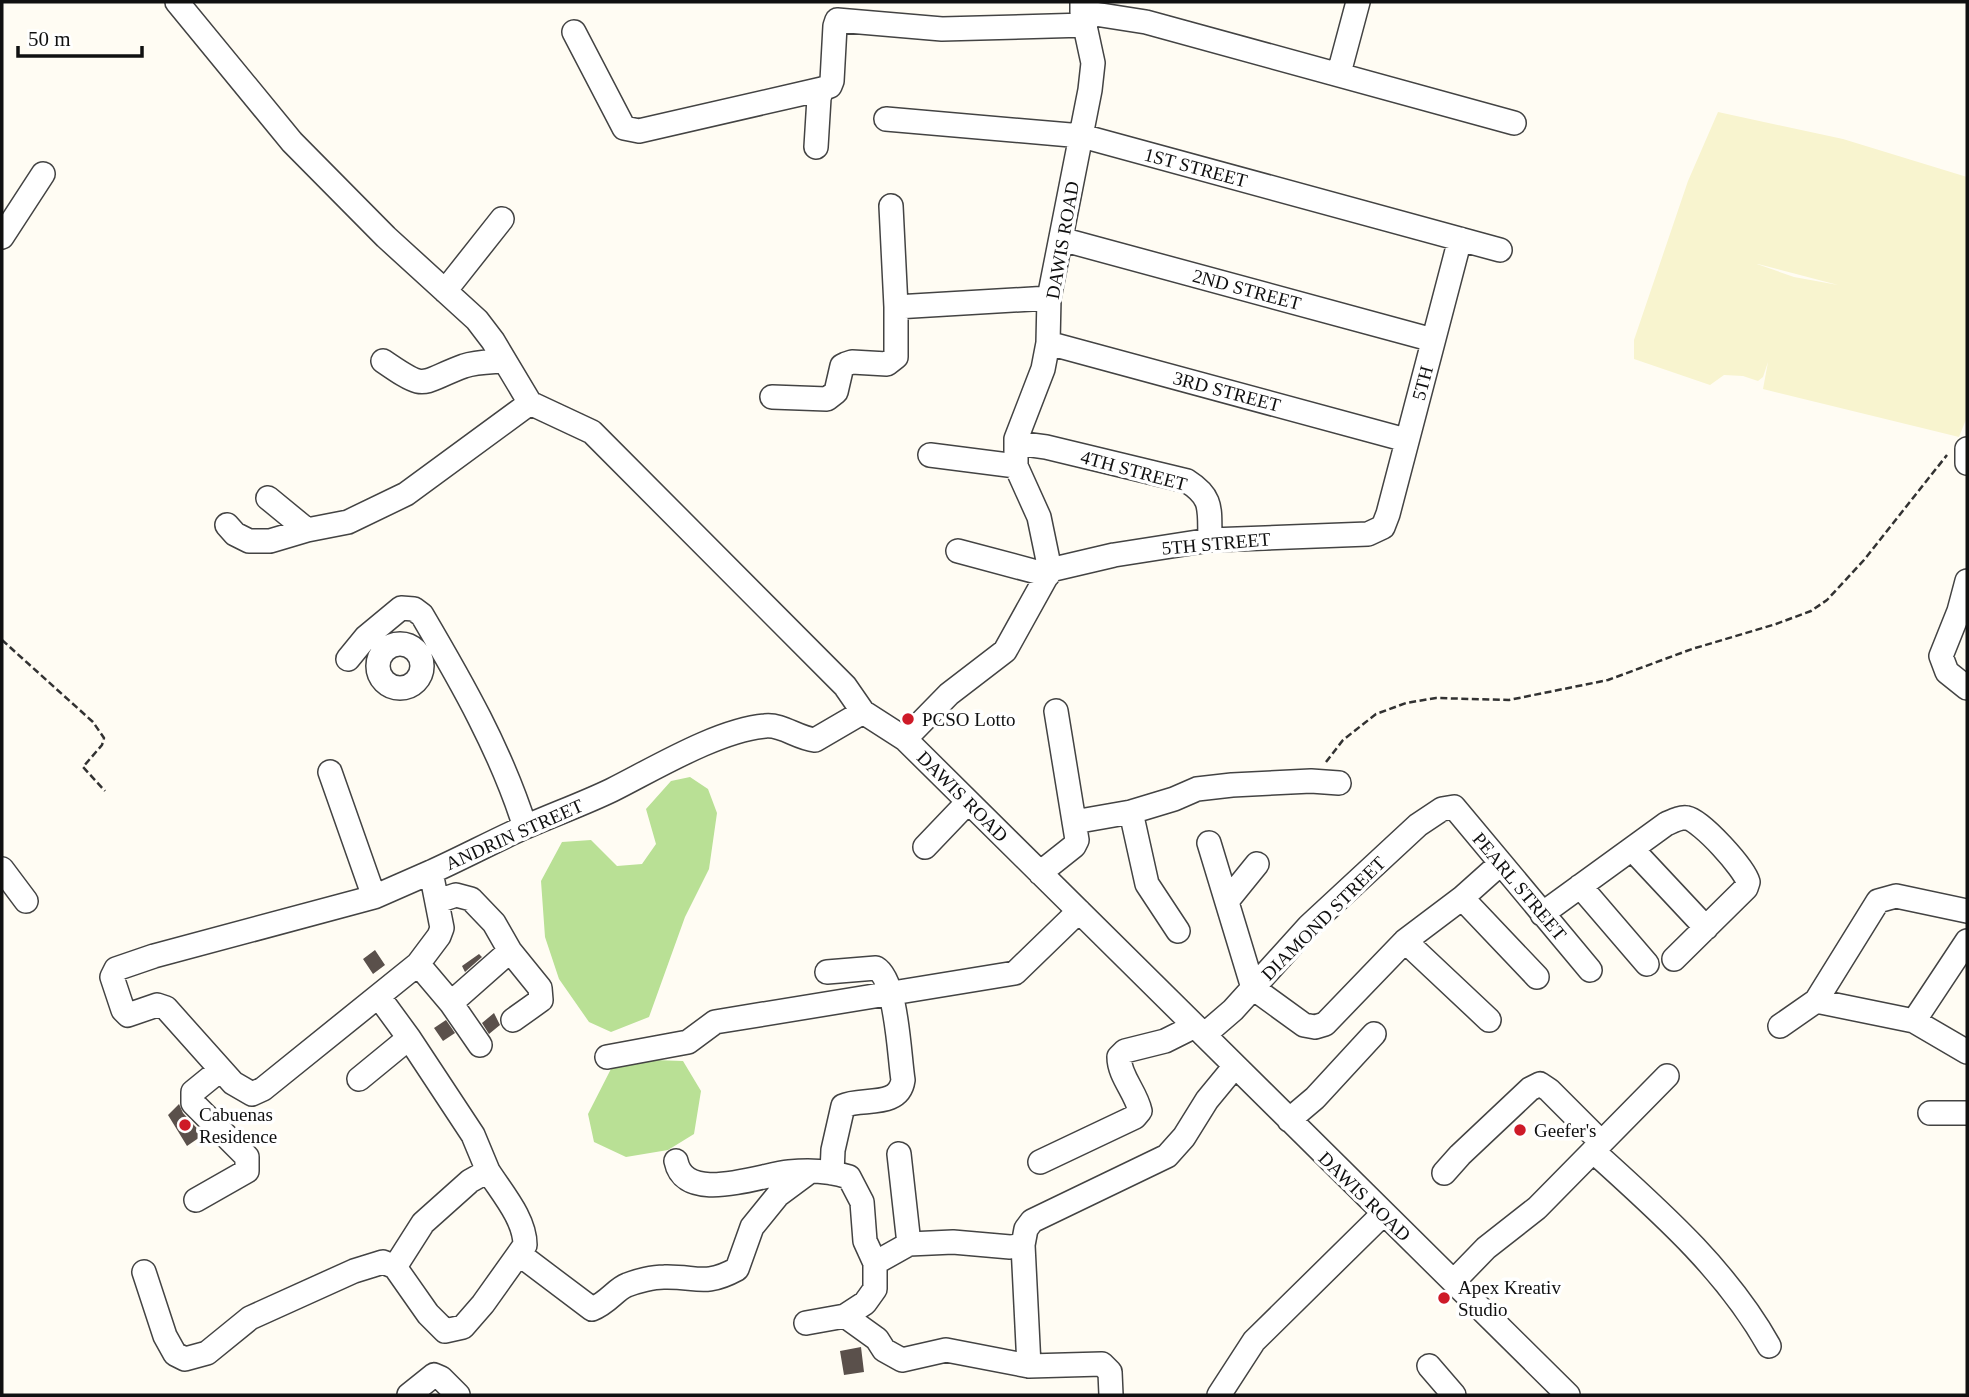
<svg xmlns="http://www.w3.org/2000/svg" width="1969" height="1397" font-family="'Times New Roman',serif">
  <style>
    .farmland { fill: #f8f4cf; fill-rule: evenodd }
    .forest { fill: #b9e095 }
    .building { fill: #5a504b }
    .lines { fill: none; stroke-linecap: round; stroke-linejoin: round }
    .minor-casing { stroke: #434343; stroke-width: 26 }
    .path { stroke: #323232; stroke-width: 2.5; stroke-dasharray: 7 3.5; stroke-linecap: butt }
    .minor { stroke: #fff; stroke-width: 23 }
    .poi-dot { fill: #ce1a27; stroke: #fff; stroke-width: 2.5 }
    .labels { text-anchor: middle; stroke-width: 7; stroke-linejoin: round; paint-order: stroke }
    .street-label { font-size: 19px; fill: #101010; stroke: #fff }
    .poi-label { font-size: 19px; fill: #101010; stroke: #fff; text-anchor: start }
  </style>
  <rect width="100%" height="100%" fill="#fffcf3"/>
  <path class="farmland" d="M1718 112 1843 139 1967 177V417L1959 437 1763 389 1768 362 1763 377 1758 381 1743 376 1724 375 1710 385 1634 359V340L1688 181ZM1757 264H1758L1838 285 1794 277Z"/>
  <path class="forest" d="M690 777 708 789 717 813 709 869 685 917 649 1017 611 1032 589 1022 559 979 545 937 541 881 562 842 591 840 617 866 642 864 656 844 646 809 671 781Z
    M654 1060 683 1061 701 1091 694 1134 668 1150 626 1157 594 1142 588 1114 613 1065Z"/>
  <path class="building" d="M375 950 385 965 373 974 363 959Z
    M479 954 482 957 465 972 462 966Z
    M494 1013 500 1025 489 1034 482 1023Z
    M446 1020 455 1033 443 1041 434 1028Z
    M179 1104 183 1113 203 1135 187 1146 168 1115Z
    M861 1347 864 1372 844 1375 840 1351Z"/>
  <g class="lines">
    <g class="minor-casing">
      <path id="minor" d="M177 2 292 142 386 237 477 320 493 341 530 403 592 432 845 686 863 712 905 739 1568 1395
        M1082 12 1146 22 1514 123
        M574 32 624 128 639 131 822 89
        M1339 73 1358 2
        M886 119 1082 136 1500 250
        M816 147 819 98 822 89 830 86 832 81 835 26 837 20 942 29 1086 25
        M2 237 43 174
        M1061 239 1433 340
        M445 291 502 219
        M896 307 1049 298
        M1048 343 1406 440
        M383 361C428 392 418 383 464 366 476 362 491 362 503 361
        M772 397 827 399 836 392 842 366 846 364 852 362 887 364 896 357V307L891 206
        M1016 443 1046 447 1187 481C1214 498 1209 510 1210 540
        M1967 449V463
        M930 455 1016 466
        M268 498 307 530
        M227 525 235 534 249 541H270L307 530 348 522 406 494 530 403
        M958 551 1048 575
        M1050 570 1114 555 1210 540 1368 534 1383 527 1388 514 1460 239
        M1967 581 1959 611 1941 656 1947 672 1967 688
        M378 666a22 22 0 1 1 44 0a22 22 0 1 1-44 0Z
        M348 659 366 637 401 608 414 609 422 615C462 683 501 751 525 827
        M905 739 949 694 1005 651 1050 570 1039 517 1016 466V439L1043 369 1048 343 1049 298 1090 90 1093 63 1082 12V2
        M330 772 374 897
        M1131 812 1147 884 1178 931
        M1074 822 1131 812 1174 799 1197 789 1232 785 1311 781 1339 783
        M1209 843 1253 988 1304 1025 1315 1027 1325 1024 1405 941 1462 898 1500 864
        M925 847 968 802
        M1633 850 1706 928
        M2 869 26 901
        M431 872 374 897 154 956 116 969 112 977 123 1010 128 1015 157 1005 166 1008 233 1083 252 1094 263 1089 418 964 439 936 442 928 431 872C462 858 492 842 523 828 552 815 583 804 612 790 654 769 718 730 765 726 782 724 797 738 815 740L863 712
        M1040 873 1074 846 1077 840 1056 711
        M1580 886 1647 964
        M1462 898 1537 977
        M438 901 456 895 471 899 494 923 510 951 540 988 541 1000 513 1020
        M1227 901 1257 864
        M1542 914 1666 824C1673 821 1680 817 1687 818 1702 821 1744 868 1748 882L1746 888 1674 959
        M1405 941 1489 1020
        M418 964 451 1003 480 1045
        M827 972 876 968C897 980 899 1055 903 1080 899 1109 861 1097 843 1106L833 1150 832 1173
        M379 997 409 1038 473 1135 488 1171
        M1816 1001 1914 1021 1967 1052
        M451 1003 510 951
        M1914 1021 1967 941
        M1780 1026 1816 1001 1878 901 1896 896 1967 911
        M1204 1035 1233 1010 1309 926 1418 825 1442 809 1454 807 1590 970
        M607 1057 688 1042 715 1022 1015 973 1079 911
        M359 1079 409 1038
        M1930 1113H1967
        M1289 1120 1315 1098 1374 1034
        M1593 1151C1658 1210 1726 1269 1769 1346
        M899 1154 909 1244
        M676 1161C685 1205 759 1175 789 1172 808 1170 830 1171 849 1177L862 1202 865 1241 875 1263V1289L865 1303 845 1316 806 1323
        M1040 1162 1135 1117 1140 1111C1136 1092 1119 1076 1119 1057L1125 1051 1165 1041 1195 1026
        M1444 1173 1460 1155 1530 1089 1540 1084 1549 1090 1601 1142
        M196 1200 247 1171V1157L193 1103V1092L220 1070
        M519 1254 592 1309C608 1303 616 1289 627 1285 637 1281 653 1277 664 1277 697 1276 704 1287 737 1269L752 1227 778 1195 809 1172
        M875 1263 909 1244 953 1242 1010 1247 1023 1245
        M144 1272 165 1336 175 1354 185 1359 207 1353 250 1318 354 1271 383 1262 395 1267 428 1314 445 1331 463 1327 483 1304 525 1245C525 1219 502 1193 488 1171L470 1181 423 1223 395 1267
        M1454 1281 1486 1248 1537 1208 1667 1076
        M845 1316 877 1339 884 1350 902 1360 946 1350 1029 1366 1102 1364 1110 1372 1111 1395
        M1029 1366 1023 1245 1026 1229 1032 1221 1167 1156 1184 1137 1207 1100 1235 1066
        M1429 1366 1454 1395
        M409 1395 434 1375 441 1378 458 1395
        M1219 1395 1254 1341 1383 1214"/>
    </g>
    <path class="path" d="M2 640 93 722 104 738 102 745 83 767 105 791
      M1326 762 1343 740 1376 714 1406 703 1436 698 1509 700 1608 680 1692 649 1776 624 1811 611 1827 600 1864 560 1947 455"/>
    <use href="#minor" class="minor"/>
  </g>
  <g class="poi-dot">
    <circle cx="908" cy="719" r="7"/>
    <circle cx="185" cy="1125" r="7"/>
    <circle cx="1520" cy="1130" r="7"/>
    <circle cx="1444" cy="1298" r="7"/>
  </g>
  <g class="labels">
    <g class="street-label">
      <text transform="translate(1196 167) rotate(15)" y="7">1ST STREET</text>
      <text transform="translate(1062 240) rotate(-80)" y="7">DAWIS ROAD</text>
      <text transform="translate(1247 289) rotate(15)" y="7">2ND STREET</text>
      <text transform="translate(1422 383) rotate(-75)" y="7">5TH</text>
      <text transform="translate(1227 391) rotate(15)" y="7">3RD STREET</text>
      <text transform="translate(1134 470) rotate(15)" y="7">4TH STREET</text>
      <text transform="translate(1216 543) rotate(-5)" y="7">5TH STREET</text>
      <text transform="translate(963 796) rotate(45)" y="7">DAWIS ROAD</text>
      <text transform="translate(514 834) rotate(-24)" y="7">ANDRIN STREET</text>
      <text transform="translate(1520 886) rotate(50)" y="7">PEARL STREET</text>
      <text transform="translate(1323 918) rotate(-45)" y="7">DIAMOND STREET</text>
      <text transform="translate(1365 1196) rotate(44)" y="7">DAWIS ROAD</text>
    </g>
    <g class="poi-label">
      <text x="922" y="726">PCSO Lotto</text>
      <text x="199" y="1121">Cabuenas<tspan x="199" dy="22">Residence</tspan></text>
      <text x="1534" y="1137">Geefer's</text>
      <text x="1458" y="1294">Apex Kreativ<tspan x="1458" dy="22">Studio</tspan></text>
    </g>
  </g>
  <rect width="1969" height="1397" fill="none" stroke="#101010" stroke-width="7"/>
  <path d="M18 46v10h124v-10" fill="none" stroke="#101010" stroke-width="3.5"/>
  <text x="28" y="46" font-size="21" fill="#101010" stroke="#ffffff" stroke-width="5" paint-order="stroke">50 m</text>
</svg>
